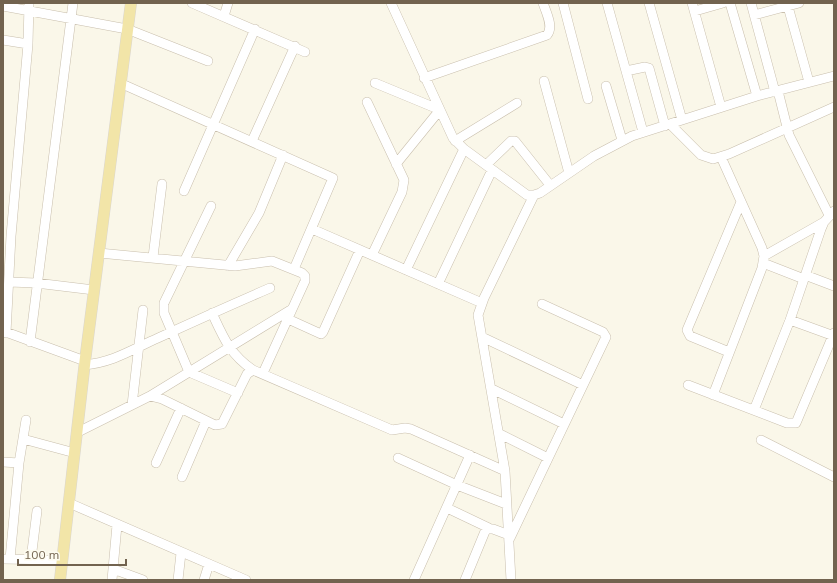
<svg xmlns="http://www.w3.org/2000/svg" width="837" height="583" font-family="Mulish,sans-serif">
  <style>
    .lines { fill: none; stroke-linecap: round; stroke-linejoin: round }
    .minor-casing { stroke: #c9bfad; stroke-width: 10 }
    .major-casing { stroke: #dad6d1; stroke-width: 12 }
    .minor { stroke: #fff; stroke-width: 9 }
    .major { stroke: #f2e5a8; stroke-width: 11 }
  </style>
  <rect width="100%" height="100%" fill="#faf7e9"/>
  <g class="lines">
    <g class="minor-casing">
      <path id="minor" d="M192 3 305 52
        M391 3 453 138 464 149 527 195H534L540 193 594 156 632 136 757 96 834 76
        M563 3 588 99
        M607 3 643 132
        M649 3 682 120
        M692 3 721 107
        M730 3 757 96
        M751 3 775 92
        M787 3 809 82
        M3 6 127 29 208 61
        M695 11 723 3
        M754 15 799 3
        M224 16 228 3
        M3 40 28 44
        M626 71 645 67 649 68 665 126
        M424 78 547 35C554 27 546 12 543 3
        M544 81 569 173
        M120 83 333 178 294 269
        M375 83 438 109
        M606 86 622 140
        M778 91 789 135 829 215
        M367 102 404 180 402 192 372 255
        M670 124 701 155 713 159 729 154 834 107
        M252 141 295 46
        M455 141 517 103
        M396 164 439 111
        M486 165 511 141H515L550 185
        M184 191 255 29
        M211 206 164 303V313L189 372 238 393
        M312 229 482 303
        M99 253 235 266 272 261 302 273 305 276V281L263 373
        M764 256 824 222
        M153 257 162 184
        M763 263 804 279
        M228 266 259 213 283 155
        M406 270 464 149
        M805 275 834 286
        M9 282 36 283 94 290
        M438 284 492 170
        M212 313C224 339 230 354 253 370
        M288 319 321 334 323 332 360 250
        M790 320 834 336
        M3 331 85 361
        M6 333 11 236 28 44 29 3
        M482 337 583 385
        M30 342 73 3
        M729 352 690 336 687 330 741 202
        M84 365C114 362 131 350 158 338 195 321 233 304 270 288
        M688 385 787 423H796L834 333
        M492 389 564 424
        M713 395 762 268 764 256 762 248 721 157
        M150 396 292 309
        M132 405 143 310
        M754 410 790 320 821 229 824 222 834 211
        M78 432 150 396 162 399 215 425 222 424 247 374 253 370 392 430 405 428 411 429 505 471
        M500 434 548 458
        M23 439 75 453
        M761 440 834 477
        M398 458 457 485 506 504
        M3 462 19 463
        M156 463 181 408
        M182 477 206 421
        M69 503 246 580
        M447 508 489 528
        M510 538 606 337 603 332 542 304
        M3 559 62 560
        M10 559 19 463 26 420
        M31 559 37 511
        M113 569 143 580
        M112 580 117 525
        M178 580 181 553
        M204 580 209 564
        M414 580 470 455
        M465 580 486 529H493L509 535
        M511 580 505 471 478 315 484 298 534 195"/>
    </g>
    <g class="major-casing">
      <path id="major" d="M60 580 85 361 131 3"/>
    </g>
    <use href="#minor" class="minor"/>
    <use href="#major" class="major"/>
  </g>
  <rect width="837" height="583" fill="none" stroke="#72634f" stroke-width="8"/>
  <path d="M18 559v6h108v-6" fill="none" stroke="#72634f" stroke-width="2"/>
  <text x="24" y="559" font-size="12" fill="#72634f" stroke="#fdfbef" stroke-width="3" paint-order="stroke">100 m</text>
</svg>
